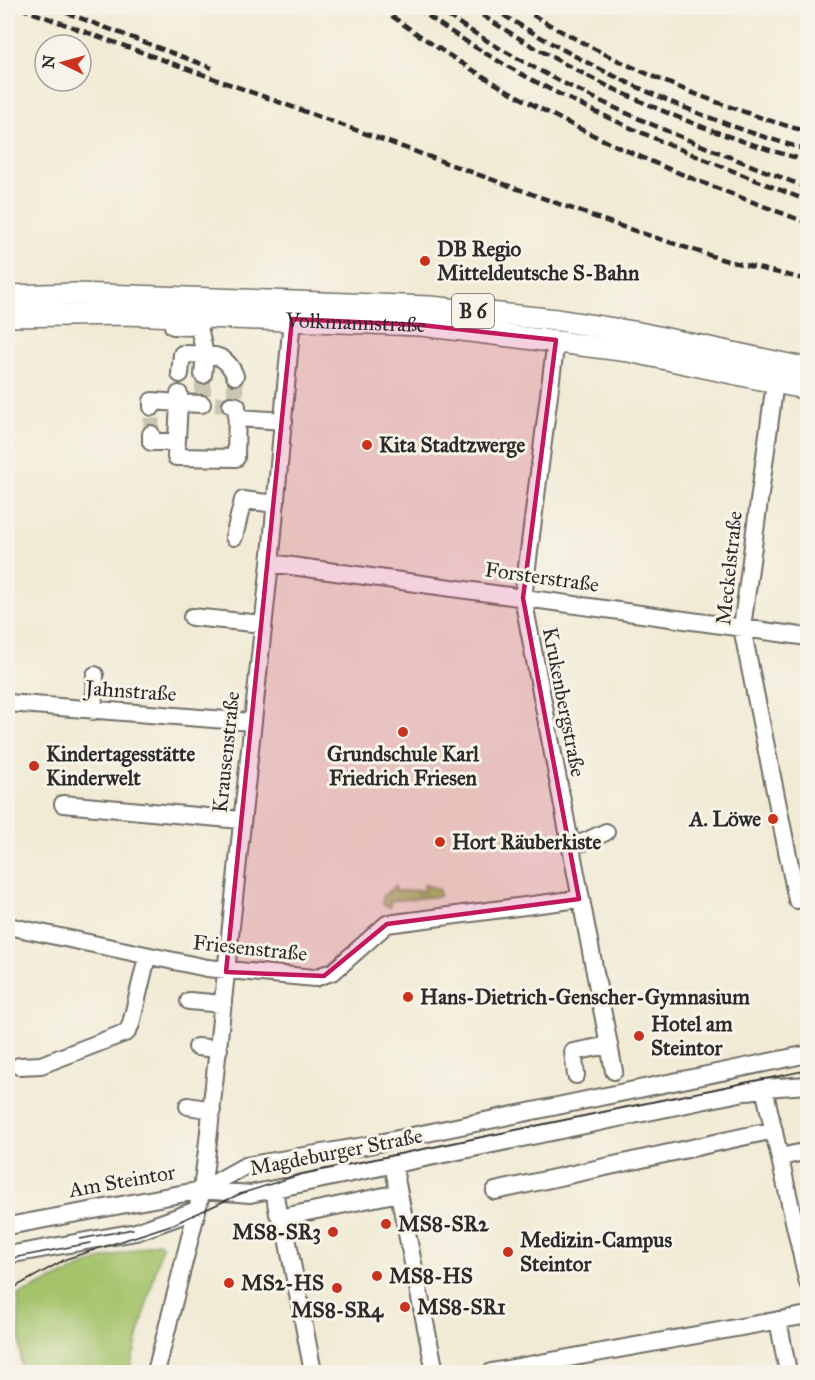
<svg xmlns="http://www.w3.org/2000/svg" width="815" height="1380" font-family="'IM FELL Great Primer',serif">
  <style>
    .grass { fill: url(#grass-tufts); stroke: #68774b; stroke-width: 1.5 }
    .park { fill: #a4c36b; stroke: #68774b; stroke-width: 1.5 }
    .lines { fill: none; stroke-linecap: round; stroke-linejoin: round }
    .minor-tunnel { stroke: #c9c5b3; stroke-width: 16; stroke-dasharray: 16 8; stroke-linecap: butt }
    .minor-casing { stroke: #706e66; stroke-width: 20 }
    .major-casing { stroke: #706e66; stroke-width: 24 }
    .minor { stroke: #fff; stroke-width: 16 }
    .major { stroke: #fff; stroke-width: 21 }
    .tram { stroke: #2b2b2b; stroke-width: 1.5 }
    .rail { stroke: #2b2b2b; stroke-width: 4.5; stroke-dasharray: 9 4.5; stroke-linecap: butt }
    .marked { fill: #c2185b; fill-opacity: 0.2; stroke: #c2185b; stroke-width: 4.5; stroke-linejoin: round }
    .poi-dot { fill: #c8321e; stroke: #f7f3e8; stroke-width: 2 }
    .labels { text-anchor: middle; stroke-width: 6; stroke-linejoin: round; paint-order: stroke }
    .shield { fill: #f7f3e8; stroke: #686764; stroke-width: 1.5 }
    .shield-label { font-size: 20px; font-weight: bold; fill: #2b2b2b }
    .poi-label { font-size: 21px; font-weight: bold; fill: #2b2b2b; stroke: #f7f3e8; text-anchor: start }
    .street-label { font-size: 21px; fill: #2b2b2b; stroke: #f7f3e8 }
  </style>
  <defs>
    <pattern id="grass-tufts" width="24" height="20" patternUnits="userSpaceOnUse" patternTransform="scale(1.5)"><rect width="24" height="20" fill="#a4c36b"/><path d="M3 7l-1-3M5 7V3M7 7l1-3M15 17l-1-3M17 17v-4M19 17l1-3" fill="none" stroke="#869f58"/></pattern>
  </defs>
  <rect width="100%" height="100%" fill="#f7f3e8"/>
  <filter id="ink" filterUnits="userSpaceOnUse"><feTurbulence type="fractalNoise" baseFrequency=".0167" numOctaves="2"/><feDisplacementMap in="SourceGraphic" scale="12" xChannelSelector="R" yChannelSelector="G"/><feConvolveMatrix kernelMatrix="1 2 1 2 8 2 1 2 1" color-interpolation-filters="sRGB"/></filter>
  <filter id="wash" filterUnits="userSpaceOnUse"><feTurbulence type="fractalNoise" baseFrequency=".008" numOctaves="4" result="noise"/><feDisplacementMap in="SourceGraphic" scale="24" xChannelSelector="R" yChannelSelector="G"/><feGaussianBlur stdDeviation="1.35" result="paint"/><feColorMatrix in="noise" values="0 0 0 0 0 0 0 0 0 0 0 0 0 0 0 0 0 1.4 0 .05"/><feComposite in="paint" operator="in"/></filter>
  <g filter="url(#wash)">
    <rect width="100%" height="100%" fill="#f1ebd5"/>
    <path class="grass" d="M424 884 439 890 440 896 390 901V907L383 905V896L395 886 396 891 424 890Z"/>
    <path class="park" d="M159 1242 162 1246 129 1372H21L18 1295 96 1261Z"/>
  </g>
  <g filter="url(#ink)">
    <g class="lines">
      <path class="minor-tunnel" d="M203 395V375
        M235 396V376
        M215 404 231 405
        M151 434 152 407"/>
      <g class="minor-casing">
        <path id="minor" d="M173 326 199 327 205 355 203 375
          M556 340 523 598 614 1071
          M180 374 182 354C207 355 225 350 235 376
          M775 382 742 628 797 900
          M179 394V403L202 404
          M152 407V401L179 403 176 457 236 458 237 406 231 405
          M238 418 284 421
          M151 434V442H177
          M234 537 243 500 276 504
          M270 563 808 637
          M192 617 263 624
          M8 703 252 722
          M93 711 95 675
          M63 804 241 820
          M569 845 584 842 606 832
          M8 926 207 968 315 978 334 971 387 924 579 899
          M189 1001 223 1004
          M197 1047 219 1049
          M19 1066 41 1065 127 1032 131 1024 147 957
          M576 1075 573 1052 609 1045
          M764 1088 808 1283
          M188 1106 212 1110
          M781 1157 808 1151
          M393 1164 435 1372
          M274 1189 278 1214 283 1217 313 1372
          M202 1190 245 1166 364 1146 808 1054
          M495 1191 774 1130
          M283 1217 399 1193
          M8 1226 202 1190 250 1194 764 1088 808 1085
          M8 1255 136 1232 197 1210
          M778 1320 788 1372
          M156 1372 202 1190 207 1150 272 544 292 319
          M491 1372 808 1315"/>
      </g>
      <g class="major-casing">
        <g id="major">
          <path d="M8 296 76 294 430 307 557 320 634 332 808 369"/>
          <path id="s1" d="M8 316 125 314 421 325 629 351 808 389"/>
        </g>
      </g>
      <use href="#minor" class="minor"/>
      <use href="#major" class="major"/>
      <path class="tram" d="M80 1239 133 1229
        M8 1259 90 1243
        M8 1291 66 1259 174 1224 240 1194 302 1174 808 1070"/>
      <path class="rail" d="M20 8 617 225 724 260 808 280
        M54 8 212 68
        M381 8C455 63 536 110 621 148 682 176 745 199 808 223
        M417 8C536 95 671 146 808 201
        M436 8C555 89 674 135 808 188
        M471 8C574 76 689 129 808 161
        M492 8C589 69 696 119 808 150
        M521 8C610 62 707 103 808 132"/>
    </g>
  </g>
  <path class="marked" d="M292 319 421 325 556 340 523 598 579 899 387 924 324 976 226 972Z"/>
  <g class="poi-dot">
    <circle cx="425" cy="261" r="6"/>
    <circle cx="367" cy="445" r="6"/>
    <circle cx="403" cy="732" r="6"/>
    <circle cx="34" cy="766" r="6"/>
    <circle cx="773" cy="819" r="6"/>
    <circle cx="440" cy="842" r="6"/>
    <circle cx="408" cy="997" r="6"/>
    <circle cx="639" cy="1036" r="6"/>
    <circle cx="386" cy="1224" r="6"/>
    <circle cx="333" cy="1232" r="6"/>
    <circle cx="508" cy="1252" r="6"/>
    <circle cx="377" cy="1276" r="6"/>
    <circle cx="229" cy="1283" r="6"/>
    <circle cx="337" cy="1288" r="6"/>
    <circle cx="405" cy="1307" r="6"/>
  </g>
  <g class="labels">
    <rect class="shield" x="452" y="294" width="42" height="34" rx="4.5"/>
    <g class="shield-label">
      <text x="473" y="318">B 6</text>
    </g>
    <g class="poi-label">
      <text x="437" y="256">DB Regio<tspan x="437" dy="24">Mitteldeutsche S-Bahn</tspan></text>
      <text x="379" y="452">Kita Stadtzwerge</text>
      <text x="46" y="761">Kindertagesstätte<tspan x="46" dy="24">Kinderwelt</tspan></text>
      <text x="403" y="761" text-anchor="middle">Grundschule Karl<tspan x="403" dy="24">Friedrich Friesen</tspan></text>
      <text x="761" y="826" text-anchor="end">A. Löwe</text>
      <text x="452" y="849">Hort Räuberkiste</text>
      <text x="420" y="1004">Hans-Dietrich-Genscher-Gymnasium</text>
      <text x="651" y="1031">Hotel am<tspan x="651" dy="24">Steintor</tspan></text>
      <text x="398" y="1231">MS8-SR2</text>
      <text x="321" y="1239" text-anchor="end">MS8-SR3</text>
      <text x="520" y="1247">Medizin-Campus<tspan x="520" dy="24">Steintor</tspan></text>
      <text x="389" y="1283">MS8-HS</text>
      <text x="241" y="1290">MS2-HS</text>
      <text x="417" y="1314">MS8-SR1</text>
      <text x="337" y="1317" text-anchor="middle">MS8-SR4</text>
    </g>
    <g class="street-label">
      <text dy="7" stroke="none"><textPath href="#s1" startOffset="348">Volkmannstraße</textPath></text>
      <text transform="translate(729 568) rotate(-84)" y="7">Meckelstraße</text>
      <text transform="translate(542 577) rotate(8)" y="7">Forsterstraße</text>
      <text transform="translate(131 691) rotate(4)" y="7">Jahnstraße</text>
      <text transform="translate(564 702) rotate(79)" y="7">Krukenbergstraße</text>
      <text transform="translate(226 752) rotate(-84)" y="7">Krausenstraße</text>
      <text transform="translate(250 948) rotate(6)" y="7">Friesenstraße</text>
      <text transform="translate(336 1152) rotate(-11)" y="7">Magdeburger Straße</text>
      <text transform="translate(122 1181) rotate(-10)" y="7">Am Steintor</text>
    </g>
  </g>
  <rect width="815" height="1380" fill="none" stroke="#f7f3e8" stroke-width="30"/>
  <g transform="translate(63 63) rotate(275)"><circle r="28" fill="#f7f3e8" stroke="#a5a39c" stroke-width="1.5"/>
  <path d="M0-4.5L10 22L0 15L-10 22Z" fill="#c8321e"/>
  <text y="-9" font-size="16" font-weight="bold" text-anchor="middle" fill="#2b2b2b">N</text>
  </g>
</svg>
